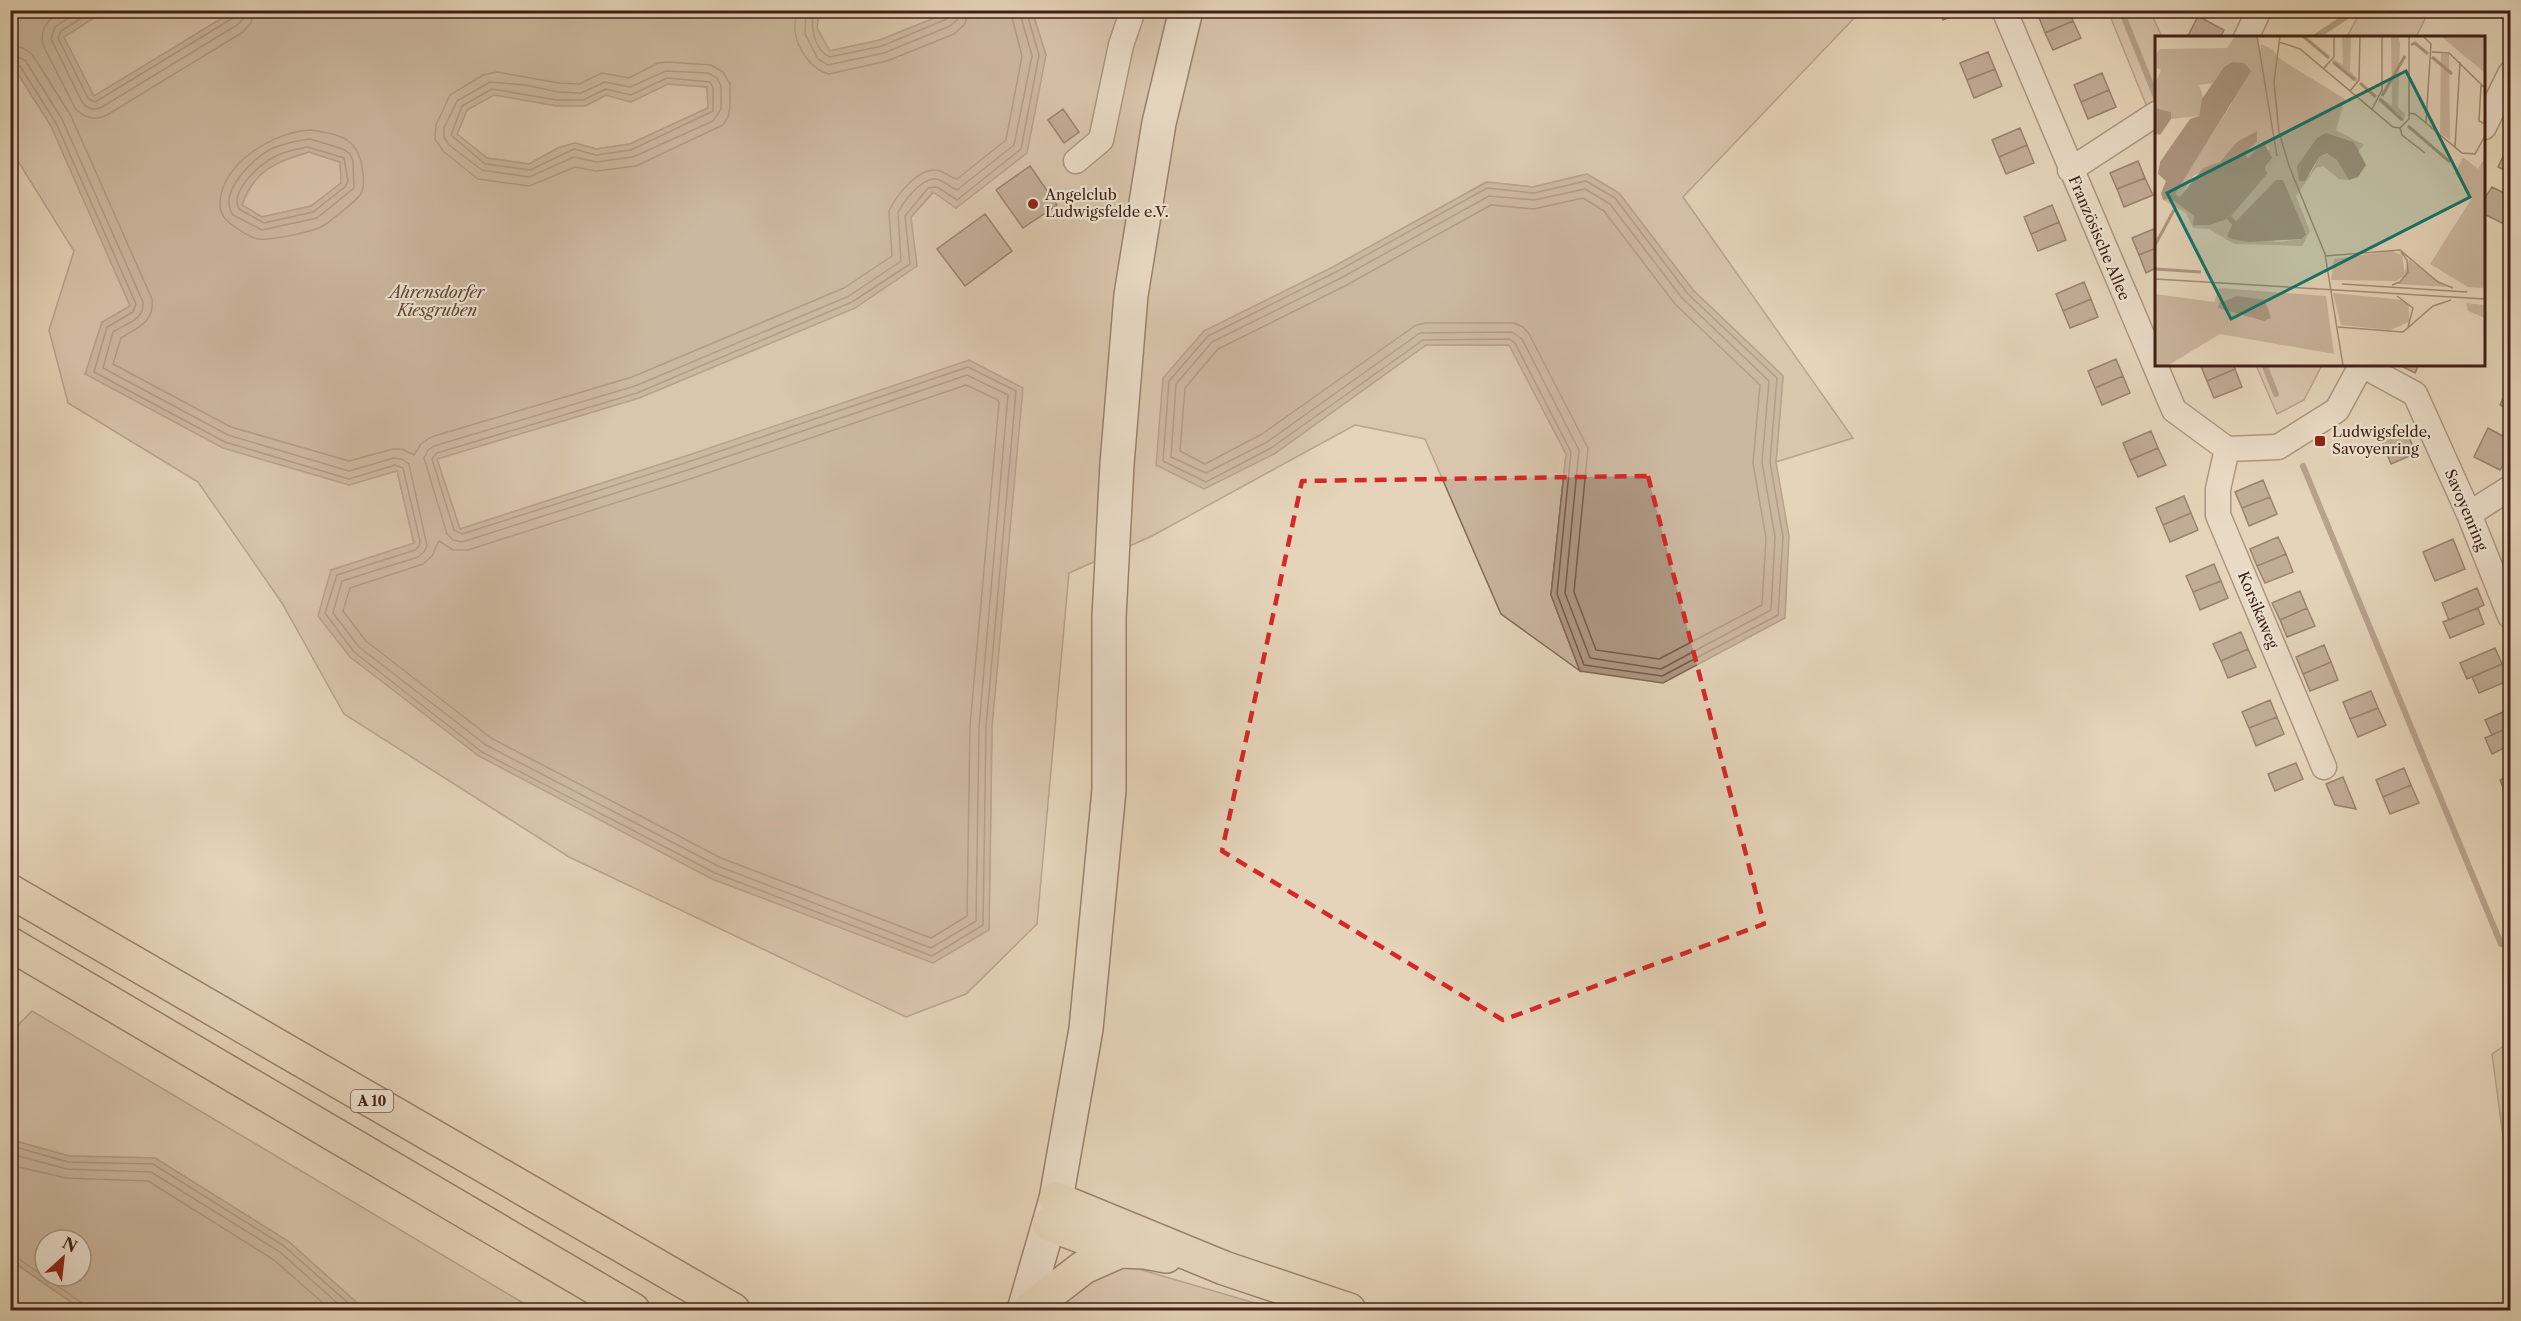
<svg xmlns="http://www.w3.org/2000/svg" width="2521" height="1321" font-family="'Libre Caslon Text',serif">
  <style>
    .green { fill: #c9b59d; stroke: #846a58; stroke-width: 1.5 }
    .water { fill: #ad9781; stroke: #816755; stroke-width: 1.5; fill-rule: evenodd }
    .lines { fill: none; stroke-linecap: round; stroke-linejoin: round }
    .shore { stroke: #765c4a; stroke-width: 1.5 }
    .stream { stroke: #816755; stroke-width: 6 }
    .building { fill: #967e6a; stroke: #402014; stroke-width: 1.5 }
    .street-casing { stroke: #694d3d; stroke-width: 27 }
    .secondary-casing { stroke: #402014; stroke-width: 36 }
    .highway-casing { stroke: #402014; stroke-width: 36 }
    .street { stroke: #eee3d2; stroke-width: 24 }
    .secondary { stroke: #eee3d2; stroke-width: 33 }
    .highway { stroke: #e5d4b9; stroke-width: 33 }
    .marked { fill: none; stroke: #d62828; stroke-width: 4.5; stroke-dasharray: 12 8; stroke-linejoin: round }
    .poi-dot { fill: #8f2418; stroke: #eee3d2; stroke-width: 2 }
    .labels { text-anchor: middle; stroke-width: 4.5; stroke-linejoin: round; paint-order: stroke }
    .shield { fill: #eee3d2; stroke: #745a4d; stroke-width: 1.5 }
    .shield-label { font-size: 14px; font-weight: bold; fill: #402014 }
    .poi-label { font-size: 15px; fill: #402014; stroke: #eee3d2; text-anchor: start }
    .street-label { font-size: 15px; fill: #402014; stroke: #eee3d2 }
    .water-label { font-size: 16px; font-style: italic; fill: #614435; stroke: #eee3d2 }
    .inset-river { fill: none; stroke: #ad9781; stroke-width: 3 }
    .inset-road { fill: none; stroke: #a38c77; stroke-width: 1.5 }
    .view { fill: #0f766e; fill-opacity: 0.15; stroke: #0f766e; stroke-width: 3 }
    .inset-edge { fill: none; stroke: #402014; stroke-width: 3 }
  </style>
  <rect width="100%" height="100%" fill="#e5d4b9"/>
  <filter id="stains"><feTurbulence type="fractalNoise" baseFrequency=".00333" numOctaves="4"/><feColorMatrix values="0 0 0 0 .2 0 0 0 0 .09 0 0 0 0 .02 0 0 0 .5 -.17"/></filter>
  <radialGradient id="worn" r=".72"><stop offset=".6" stop-color="#630" stop-opacity="0"/><stop offset="1" stop-color="#630" stop-opacity=".3"/></radialGradient>
  <path class="green" d="M2361 10H2429V11L2416 37H2347Z
    M105 11H234L94 97 63 37Z
    M819 11H952L880 40 829 51 817 28Z
    M1032 11H1861L1683 197 1853 438 1776 462 1783 376 1693 290 1619 193 1587 174 1533 187 1486 182 1333 267 1204 331 1274 454 1426 345H1510L1566 454 1551 595 1580 671 1501 614 1425 439 1355 425 1152 536 1069 573 1037 924 966 994 906 1017 569 857 344 714 282 603 198 482 68 403 49 330 74 251 11 150V67L15 69 51 126 131 306 349 485 397 470 414 544 331 570 989 930 992 727 689 455 460 529 437 459 639 398 855 308 911 217 934 192 956 208 1046 55Z
    M2108 11H2150L2162 37 2156 38V101L2147 107Z
    M667 84 707 87 708 108 630 144 596 149 575 143 558 148 529 164 487 158 457 134 467 110 494 94 585 106 606 95 631 102Z
    M309 152 340 162 342 183 311 206 262 217 242 205C255 169 275 162 309 152Z
    M2256 365H2322L2304 400 2277 414Z
    M32 1011 535 1310H365L288 1241 155 1158 69 1156 19 1142 11 1143 10 1033Z
    M2510 1042V1188L2492 1054Z
    M10 1260 82 1310H11Z
    M1118 1263 1279 1310H1053L1057 1302Z"/>
  <path class="water" d="M10 11H105L64 37 94 96 234 11H819L817 28 830 51 880 40 952 11H1032L1046 55 1027 153 956 208 933 192 911 217 917 266 855 308 639 398 437 459 460 529 689 455 969 360 1023 388 992 727 989 930 933 963 712 879 479 756 350 657 318 616 331 570 414 543 397 471 349 485 223 448 85 374 102 322 130 306 51 126 15 69 11 67ZM668 84 707 87 708 108 630 144 596 149 575 143 558 148 529 164 487 158 457 134 467 110 494 95 557 106H585L606 95 631 102ZM309 152 340 162 341 183 311 206 262 217 242 205C253 171 277 161 309 152Z
    M1587 174 1619 193 1693 290 1783 376 1776 462 1789 536 1785 618 1663 683 1580 671 1551 595 1566 454 1509 345H1426L1274 454 1204 489 1156 465 1163 378 1204 331 1333 267 1487 182 1533 187Z
    M19 1142 69 1156 155 1158 288 1241 365 1310H83L11 1260V1143ZM45 1240H81V1276H45Z"/>
  <g class="lines">
    <path class="shore" d="M63 10C49 19 39 27 43 45L75 108C84 118 95 121 107 115L243 32 251 23 253 10
      M80 10 55 27 51 39 82 102C87 109 94 111 102 107L237 25 243 19 244 10
      M94 10 61 31 58 38 88 98 95 102 233 18 236 10
      M797 10C796 17 794 24 795 30 796 47 812 71 829 74L887 61 954 34 965 24 968 10
      M806 10 805 34 818 59 828 65 884 53 950 26 957 20 959 10
      M813 10C811 26 813 50 830 57L882 46 947 19 952 10
      M10 45 23 48 32 54 71 116 152 299C155 322 137 328 121 338L113 364 231 427 349 461 393 449H402L414 455 421 444 431 437 632 377 844 288 892 256 889 211C896 196 917 169 935 170 943 170 949 177 957 179L1006 140 1022 56 1010 10
      M10 54 25 60 62 119 143 302C145 320 125 324 113 332L103 368 228 435 349 471 394 458 402 459 409 464 427 546 424 552 418 557 342 581 333 613 359 647 486 745 718 866 931 948 976 921 979 727 1008 395 967 375 694 468 462 542 453 540 447 534 424 458 428 450 434 446 635 386 849 296 901 261 898 213C903 202 922 177 936 179 944 180 950 188 957 190L1014 145 1032 56 1019 10
      M10 62 20 66 56 123 136 304 133 312 107 327 94 372 225 442 349 479 395 465 403 468 420 541 419 546 415 550 337 575 325 613 354 652 482 752 715 873 932 956 983 925 986 727 1016 391 968 367 691 461 462 534 454 530 432 459 437 453 637 393 852 302 910 264 905 216 928 188 937 187 957 200 1021 149 1039 55 1026 10
      M668 62 711 65 723 72 730 84V107L728 117 723 125 636 166 596 171 575 167 529 186 478 179 443 151 435 139 436 125 450 95 483 75 497 72 559 83 579 84 602 73 629 78 658 63Z
      M666 71 708 73 717 78 721 86V109L713 121 633 157 596 162 574 157 529 177 482 170 449 145 444 137V128L457 101 490 82 525 85 558 92 581 93 605 82 630 87Z
      M667 78 710 82 713 88V111L631 150 596 155 574 149 530 170 485 164 451 135 462 106 492 89 557 100H583L606 89 631 95Z
      M311 130C343 135 360 139 363 174 364 181 364 189 360 195 356 201 327 224 321 227 310 232 270 241 258 239 251 238 244 233 238 229 229 223 220 217 220 205 219 164 275 131 311 130Z
      M310 139 343 149 350 154 353 161 354 188 317 218 262 230 233 215C217 192 254 157 273 148 284 144 299 140 310 139Z
      M308 147 344 158 348 181 345 187 313 212 264 223 239 209C229 191 261 163 276 156 285 151 298 149 308 147Z
      M1586 181 1615 198 1688 294 1777 378 1770 462 1783 537 1778 615 1662 676 1584 665 1557 594 1571 452 1515 343 1510 339 1423 340 1271 448 1206 482 1163 461 1169 381 1208 336 1336 272 1487 188 1534 193Z
      M1585 189 1610 204 1682 298 1769 381 1762 462 1775 537 1771 610 1661 669 1590 658 1565 593 1579 450 1522 339 1512 332 1420 333 1267 442 1206 473 1171 457 1176 384 1212 342 1339 279 1489 196 1534 200Z
      M1583 198 1604 211 1675 304 1760 385 1753 463 1766 538 1762 605 1659 659 1596 650 1574 592 1588 448 1529 334 1523 327 1514 323H1426L1416 325 1262 434 1205 464 1180 451 1185 388 1218 349 1343 287 1491 205 1534 209Z
      M966 385 998 400 999 403 970 726 967 916 931 938 721 858 491 738 366 641 343 611 350 588 423 564 432 556 439 541 453 550H468L696 477Z
      M10 1149 19 1148 68 1162 153 1164 284 1246 356 1310
      M10 1156H18L67 1169 151 1172 280 1252 345 1310
      M10 1165 66 1178 148 1181 274 1260 331 1310
      M10 1256 16 1257 82 1303 85 1310"/>
    <path class="stream" d="M2121 10 2156 97
      M2314 38 2356 10
      M2264 364 2276 394
      M2303 466 2501 944"/>
  </g>
  <path class="building" d="M1938 10H1966L1943 20Z
    M2050 10H2069L2073 21 2045 33 2038 15Z
    M2198 16 2224 30 2220 38H2187Z
    M2073 21 2081 38 2053 50 2045 33Z
    M1988 52 1995 69 1967 80 1960 63Z
    M1995 69 2002 86 1974 98 1967 80Z
    M2102 73 2109 90 2081 102 2074 85Z
    M2109 90 2116 107 2088 119 2081 102Z
    M1063 109 1079 132 1064 143 1048 120Z
    M2020 128 2027 145 1999 157 1992 140Z
    M2510 142V173L2498 167Z
    M2027 145 2034 163 2006 174 1999 157Z
    M2138 161 2145 178 2117 189 2110 173Z
    M1030 166 1057 205 1023 228 996 190Z
    M2145 178 2153 195 2124 207 2117 189Z
    M2492 187 2510 196V216L2506 225 2484 214V199Z
    M2052 205 2059 222 2031 234 2024 217Z
    M985 214 1012 251 965 286 937 249Z
    M2059 222 2066 240 2038 251 2031 234Z
    M2156 228V248L2139 255 2132 238Z
    M2156 248V268L2146 273 2139 255Z
    M2084 282 2091 299 2063 311 2056 294Z
    M2091 299 2098 317 2070 328 2063 311Z
    M2116 359 2123 376 2095 388 2088 371Z
    M2200 364H2233L2235 369 2207 381Z
    M2397 364H2419L2415 373Z
    M2235 369 2242 387 2214 398 2207 381Z
    M2123 376 2130 393 2102 405 2095 388Z
    M2510 383V410L2500 405Z
    M2488 428 2510 440V455L2500 470 2474 457Z
    M2405 429 2416 453 2391 464 2381 439Z
    M2151 431 2158 448 2130 460 2123 443Z
    M2158 448 2166 465 2138 477 2130 460Z
    M2263 480 2270 497 2242 508 2235 492Z
    M2184 496 2191 513 2163 525 2156 508Z
    M2270 497 2277 514 2249 526 2242 508Z
    M2191 513 2198 530 2170 542 2163 525Z
    M2278 537 2286 554 2257 566 2250 549Z
    M2453 539 2465 569 2435 581 2423 552Z
    M2286 554 2293 572 2265 583 2257 566Z
    M2214 564 2221 581 2193 592 2186 576Z
    M2221 581 2228 598 2200 610 2193 592Z
    M2477 588 2484 605 2449 620 2442 603Z
    M2300 591 2307 608 2280 620 2272 603Z
    M2307 608 2315 626 2287 637 2280 620Z
    M2478 608 2484 624 2450 638 2443 622Z
    M2241 632 2248 649 2221 661 2213 644Z
    M2324 645 2331 662 2303 674 2296 657Z
    M2495 648 2502 664 2467 679 2460 663Z
    M2248 649 2256 667 2228 678 2221 661Z
    M2331 662 2338 680 2310 691 2303 674Z
    M2507 662 2510 669V680L2479 693 2472 677Z
    M2371 691 2378 708 2350 719 2343 702Z
    M2270 700 2277 717 2249 728 2242 712Z
    M2378 708 2386 725 2358 737 2350 719Z
    M2510 709V727L2492 735 2485 720Z
    M2277 717 2284 734 2256 746 2249 728Z
    M2510 727V745L2492 754 2485 738Z
    M2296 763 2303 779 2275 791 2268 774Z
    M2404 768 2411 785 2383 797 2376 780Z
    M2510 776V799L2508 800 2500 780Z
    M2343 777 2356 809 2335 805 2326 784Z
    M2411 785 2419 803 2390 814 2383 797Z"/>
  <g class="lines">
    <g class="street-casing">
      <path id="street" d="M2004 10 2174 410 2227 449 2278 447 2337 410 2362 364
        M2246 38 2259 10
        M2484 127 2510 74
        M1076 161 1101 140 1121 45 1133 10
        M2070 170 2156 114
        M2362 365 2415 394 2469 514 2510 616
        M2227 449 2218 489V515L2324 767
        M2469 514 2510 488"/>
    </g>
    <g class="secondary-casing">
      <path id="secondary" d="M1024 1310 1056 1199 1086 1029 1109 790V617L1117 464 1131 295 1159 123 1186 10"/>
    </g>
    <g class="highway-casing">
      <path id="highway" d="M10 891 733 1310
        M10 944 633 1310
        M1056 1199 1224 1268 1349 1310
        M1049 1224 1120 1251 1145 1252 1166 1256
        M1028 1310 1084 1267 1120 1251"/>
    </g>
    <use href="#street" class="street"/>
    <use href="#secondary" class="secondary"/>
    <use href="#highway" class="highway"/>
  </g>
  <path d="M0 0H2521V1321H0ZM1648 476 1764 924 1503 1020 1222 851 1302 481Z" fill="#e5d4b9" fill-opacity=".55" fill-rule="evenodd"/>
  <path class="marked" d="M1648 476 1764 924 1503 1020 1222 851 1302 481Z"/>
  <g class="poi-dot">
    <circle cx="1033" cy="204" r="6"/>
    <rect x="2314" y="435" width="12" height="12" rx="3"/>
  </g>
  <g class="labels">
    <rect class="shield" x="351" y="1090" width="42" height="22" rx="4.5"/>
    <g class="shield-label">
      <text x="372" y="1106">A 10</text>
    </g>
    <g class="poi-label">
      <text x="1045" y="200">Angelclub<tspan x="1045" dy="17">Ludwigsfelde e.V.</tspan></text>
      <text x="2332" y="437">Ludwigsfelde,<tspan x="2332" dy="17">Savoyenring</tspan></text>
    </g>
    <g class="street-label">
      <text transform="translate(2099 238) rotate(67)" y="5">Französische Allee</text>
      <text transform="translate(2466 510) rotate(67)" y="5">Savoyenring</text>
      <text transform="translate(2258 610) rotate(67)" y="5">Korsikaweg</text>
    </g>
    <g class="water-label">
      <text x="437" y="298">Ahrensdorfer<tspan x="437" dy="18">Kiesgruben</tspan></text>
    </g>
  </g>
  <g transform="translate(2155 36)">
    <rect width="330" height="330" fill="#e5d4b9"/>
    <path d="M80 0H101L106 14V8L117 13 125 23 190 63 181 94 209 109 203 115 199 106 171 97 142 130 155 139 164 121 172 117 183 124 194 144 184 143 168 130 161 132 141 160 155 195 147 210 79 208 54 193 38 192 31 177 8 164 16 163 39 180 38 189H55L72 183 77 189 122 206 147 203 151 197 121 145 81 185 75 180 112 138 109 134 114 112 109 107 93 122 90 117 98 112 87 103 65 126 38 140 25 162 19 158 77 67 69 31 58 47 44 49 48 61 44 80 16 83V76L0 72V48L6 34 0 31V20L5 13 72 12ZM187 0H196L195 35 203 43 201 46 177 26 179 23 188 29ZM236 0H243L245 7 243 71 250 78 248 86 223 65 225 61 237 70ZM289 0H330V37L288 2ZM286 18H294L295 104 285 97ZM308 121 323 133 330 121V252L313 251 275 228 317 162 300 137ZM236 215 247 219 250 239 241 245 176 244 179 223ZM254 224 292 251 241 248 246 246ZM64 252 171 260 179 318 65 298 12 330H0V258L59 266ZM83 260 114 284 97 282 69 265ZM178 257 248 264 254 269V286L235 294 186 289ZM311 267 330 269V282L313 275Z" fill="#c9b59d" fill-rule="evenodd"/>
    <path d="M78 26 89 27 96 35 20 158 25 161 48 132 65 126 82 106 102 95V106L90 117 93 122 109 106 117 122 110 131 112 138 76 180 81 185 121 144H128L151 198 147 203 94 206 77 203 72 200 77 189 72 183 55 189H38L39 180 16 163 8 164 6 157 11 145 3 138 5 126 35 83 44 80 47 63 69 31ZM0 72 16 76V83L5 99 0 97ZM171 97 199 106 211 129 203 141 194 144 182 124 172 117 164 121 150 145H144L142 130 162 102ZM82 260 110 264 116 282 109 285 63 272 64 267Z" fill="#ad9781"/>
    <path class="inset-river" d="M148 0 174 22M256 9 260 7 273 18M277 21 297 38M178 26 200 44M205 47 221 61M227 60 250 20M225 63 247 84M253 90 295 126M0 209 19 174M0 233 46 236"/>
    <path class="inset-road" d="M102 0 122 120M125 0 119 46 124 96 134 130 170 218 188 330M268 0 276 8 271 86M124 6 145 13 238 91 245 92M277 16 294 17 330 52M169 32 179 21V0M326 49 324 85 330 88M195 55 204 44 205 0M217 73 227 54V0M254 77 260 78 307 117 320 118 330 100M245 92 254 83V0M245 92 247 99 270 117M300 112 305 26M170 220 245 214 283 246 298 252M0 243 330 263M187 248 312 256M237 249 245 246 253 236 252 224 246 216M242 260 258 272 253 291M183 291 248 296 278 270 296 264"/>
    <path class="view" d="M251 35 315 161 76 283 12 157Z"/>
    <rect width="330" height="330" class="inset-edge"/>
  </g>
  <rect width="2521" height="1321" fill="none" stroke="#e5d4b9" stroke-width="36"/>
  <rect x="12" y="12" width="2497" height="1297" fill="none" stroke="#402014" stroke-width="3"/>
  <rect x="18" y="18" width="2485" height="1285" fill="none" stroke="#402014" stroke-width="1.5"/>
  <g transform="translate(63 1258) rotate(27)"><circle r="28" fill="#eee3d2" stroke="#a89586" stroke-width="1.5"/>
  <path d="M0-4.5L10 22L0 15L-10 22Z" fill="#8f2418"/>
  <text y="-9" font-size="16" font-weight="bold" text-anchor="middle" fill="#402014">N</text>
  </g>
  <rect width="100%" height="100%" filter="url(#stains)"/>
  <rect width="100%" height="100%" fill="url(#worn)"/>
</svg>
